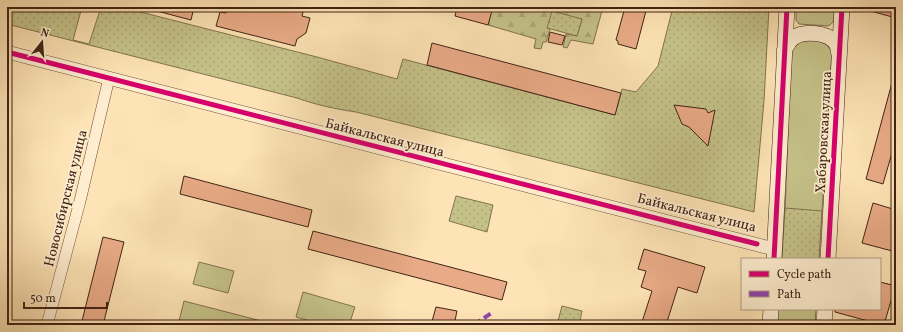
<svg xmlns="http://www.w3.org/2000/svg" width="903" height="332" font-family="Vollkorn,serif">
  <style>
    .green { fill: #c5c289; stroke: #83724f }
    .forest { fill: url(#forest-firs); stroke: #83724f }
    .park { fill: url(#park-dots); stroke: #83724f }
    .building { fill: #e9ab87; stroke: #412315 }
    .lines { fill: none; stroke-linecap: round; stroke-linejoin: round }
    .minor-casing { stroke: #70533d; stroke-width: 12 }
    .tertiary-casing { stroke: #70533d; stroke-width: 14 }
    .secondary-casing { stroke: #412315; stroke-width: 16 }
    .minor { stroke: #feedcf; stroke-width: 11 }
    .tertiary { stroke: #feedcf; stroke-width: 13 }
    .secondary { stroke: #feedcf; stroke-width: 15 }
    .quiet { stroke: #8e44ad; stroke-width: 4; stroke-dasharray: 8 4; stroke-linecap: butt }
    .cycleway-casing { stroke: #feedcf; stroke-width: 8 }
    .cycleway { stroke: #d6006c; stroke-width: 5 }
    .labels { text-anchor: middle; stroke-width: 3.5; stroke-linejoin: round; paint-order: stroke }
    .street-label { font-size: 14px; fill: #412315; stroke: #feedcf }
  </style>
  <defs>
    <pattern id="forest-firs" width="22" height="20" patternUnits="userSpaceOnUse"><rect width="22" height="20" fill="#c5c289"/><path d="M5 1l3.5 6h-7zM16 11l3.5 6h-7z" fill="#aaa675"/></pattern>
    <pattern id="park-dots" width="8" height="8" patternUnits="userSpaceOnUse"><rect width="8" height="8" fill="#c5c289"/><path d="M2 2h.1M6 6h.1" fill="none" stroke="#aaa675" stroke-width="1.8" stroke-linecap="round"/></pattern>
  </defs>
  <rect width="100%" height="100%" fill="#fde3b5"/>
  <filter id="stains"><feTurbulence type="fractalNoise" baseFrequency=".005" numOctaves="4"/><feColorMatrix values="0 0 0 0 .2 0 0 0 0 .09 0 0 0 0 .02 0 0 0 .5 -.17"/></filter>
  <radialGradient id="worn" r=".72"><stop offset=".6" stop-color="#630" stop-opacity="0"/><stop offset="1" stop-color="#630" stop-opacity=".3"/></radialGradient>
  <path class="green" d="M796 7H835C834 14 836 23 828 26L799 24 796 20Z
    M810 39C821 41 825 42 832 51L819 259H782L785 214 791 50 798 43Z
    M199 262 234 271 228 293 193 284Z
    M303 292 355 307 349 325H324L296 317Z
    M184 301 277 325H178Z
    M778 309H816L815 325H777Z"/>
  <path class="forest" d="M491 7H603L593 44 571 40 567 48 563 47 566 34 577 36 582 19 547 28 550 29 546 42H543L541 49 534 48 536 39 488 25 492 8Z"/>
  <path class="park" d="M7 7H82L73 40 89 44 101 7H121L317 57 397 79 403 59 615 115 622 89 636 92 658 66 673 7H769L764 101 754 212 356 112C336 109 316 105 297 98L7 24Z
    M552 11 582 19 577 36 547 28Z
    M456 196 493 205 487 232 449 221Z
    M785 208 822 211 819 259H782Z
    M562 306 582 311 579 325H557Z"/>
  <path class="building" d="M153 7H194L191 20 153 10Z
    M228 7H285L303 12 302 16 310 18 306 33 297 39 295 46 216 26 220 12 226 13Z
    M457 7H493L488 25 455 16Z
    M625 7H647L636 49 618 44V41L616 40Z
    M868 7H896V18L867 10Z
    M550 32 565 36 562 45 548 42Z
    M432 43 621 93 615 115 427 65Z
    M893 79 896 80V139L883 184 866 179Z
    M674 105 706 109 708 113 715 110 708 146 689 127 682 124Z
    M184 176 312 210 308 227 180 194Z
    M873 203 896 210V252L862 243Z
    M313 231 507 282 502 300 308 249Z
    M103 237 124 242 103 325H81Z
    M644 249 705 267 697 293 678 287 666 325H641L652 291 641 287 646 271 638 269Z
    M880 282 896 286V298L892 297 884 325H880L879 324 835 312V309H880Z
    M436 307 457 311 454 325H431Z"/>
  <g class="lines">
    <g class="minor-casing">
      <path id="minor" d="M47 325 80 201 109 78"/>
    </g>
    <g class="tertiary-casing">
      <path id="tertiary" d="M7 52 774 249"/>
    </g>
    <g class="secondary-casing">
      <path id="secondary" d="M784 51C787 46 788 42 793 38 804 30 830 32 837 45 838 48 838 51 839 54
        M774 259 787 7
        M828 259 842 7
        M770 325 771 309
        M824 325 825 309"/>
    </g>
    <use href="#minor" class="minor"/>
    <use href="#tertiary" class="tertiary"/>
    <use href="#secondary" class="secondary"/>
    <path class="quiet" d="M474 325 493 312"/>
    <g class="cycleway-casing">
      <path id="cycleway" d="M7 52 757 244
        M774 259 787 7
        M828 259 842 7"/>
    </g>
    <use href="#cycleway" class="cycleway"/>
  </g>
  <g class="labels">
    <g class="street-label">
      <text transform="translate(823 132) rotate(-87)" y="5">Хабаровская улица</text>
      <text transform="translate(385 137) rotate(14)" y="5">Байкальская улица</text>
      <text transform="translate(65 198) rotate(-76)" y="5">Новосибирская улица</text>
      <text transform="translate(697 212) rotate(14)" y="5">Байкальская улица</text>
    </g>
  </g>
  <rect width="903" height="332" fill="none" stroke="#fde3b5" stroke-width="24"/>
  <rect x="8" y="8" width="887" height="316" fill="none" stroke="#412315" stroke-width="2"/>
  <rect x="12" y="12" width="879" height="308" fill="none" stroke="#412315"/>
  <rect x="741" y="258" width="140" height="52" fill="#feedcf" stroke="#b29c85"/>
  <rect x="749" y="271" width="20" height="6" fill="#d6006c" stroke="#b29c85"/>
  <text x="777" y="278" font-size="12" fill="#412315">Cycle path</text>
  <rect x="749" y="291" width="20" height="6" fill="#8e44ad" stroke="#b29c85"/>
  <text x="777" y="298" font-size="12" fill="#412315">Path</text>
  <g transform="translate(42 42) rotate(17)" stroke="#feedcf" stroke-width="3" paint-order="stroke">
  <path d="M0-3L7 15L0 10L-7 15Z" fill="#412315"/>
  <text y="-6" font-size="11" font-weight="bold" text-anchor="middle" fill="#412315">N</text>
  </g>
  <path d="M24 302v6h83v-6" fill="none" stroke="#412315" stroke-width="2"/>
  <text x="30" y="302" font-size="12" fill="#412315" stroke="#feedcf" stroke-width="3" paint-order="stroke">50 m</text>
  <rect width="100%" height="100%" filter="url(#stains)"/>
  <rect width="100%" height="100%" fill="url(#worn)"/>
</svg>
